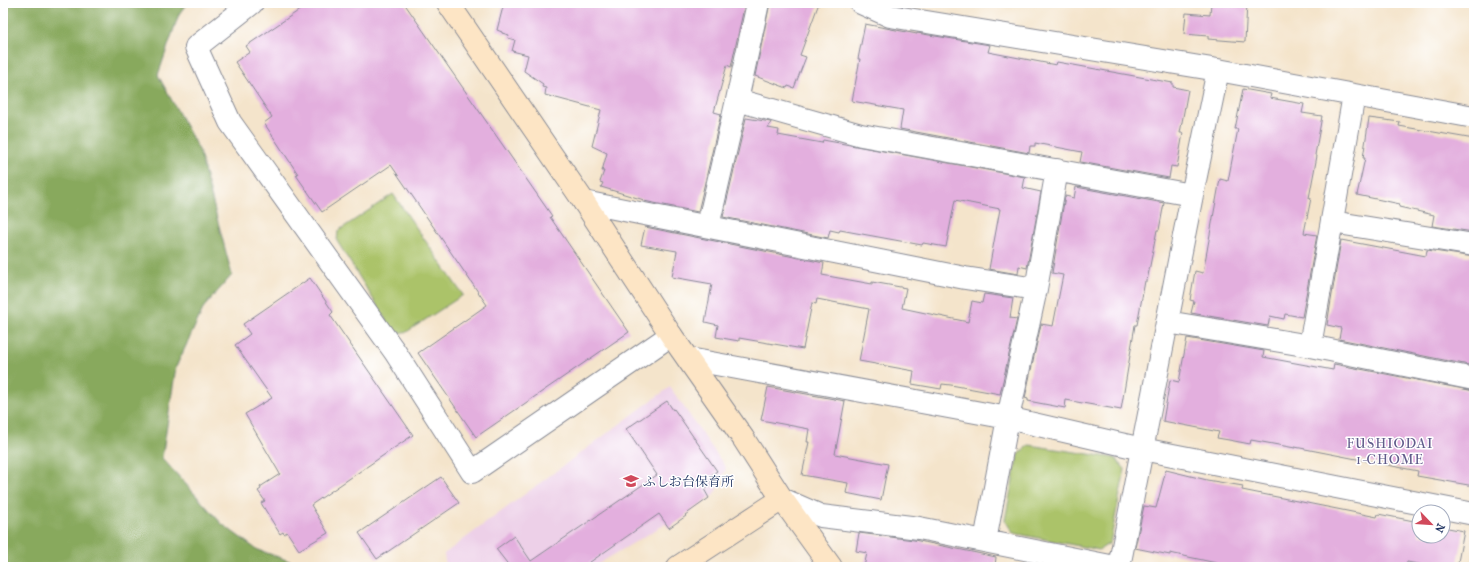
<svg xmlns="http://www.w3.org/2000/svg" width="1477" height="570" font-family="'IM FELL French Canon','Noto Serif JP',serif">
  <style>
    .built { fill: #edd0e8 }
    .green { fill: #abc369; stroke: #637964 }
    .forest { fill: #88a95d; stroke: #526c5e }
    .building { fill: #e3afde }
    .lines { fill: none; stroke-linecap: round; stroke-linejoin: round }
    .street-casing { stroke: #888a94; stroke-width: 24 }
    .secondary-casing { stroke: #888a94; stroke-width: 24 }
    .street { stroke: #fff; stroke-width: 22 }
    .secondary { stroke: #fde5c5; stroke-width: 22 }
    .labels { text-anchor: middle; stroke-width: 3; stroke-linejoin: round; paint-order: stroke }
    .poi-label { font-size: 13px; fill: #1b2f5e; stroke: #fff; text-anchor: start }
    .neighbourhood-label { font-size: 14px; letter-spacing: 1px; fill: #615c8b; stroke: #fff }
  </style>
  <rect width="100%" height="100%" fill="#fff"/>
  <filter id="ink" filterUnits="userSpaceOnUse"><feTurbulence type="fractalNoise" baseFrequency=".025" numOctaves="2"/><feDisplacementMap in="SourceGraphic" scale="8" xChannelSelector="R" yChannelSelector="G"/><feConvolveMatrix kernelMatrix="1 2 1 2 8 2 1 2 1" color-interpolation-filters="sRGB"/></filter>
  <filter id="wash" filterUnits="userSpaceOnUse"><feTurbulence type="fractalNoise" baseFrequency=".012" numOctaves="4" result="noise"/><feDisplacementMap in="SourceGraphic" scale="16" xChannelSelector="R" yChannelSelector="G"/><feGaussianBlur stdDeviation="0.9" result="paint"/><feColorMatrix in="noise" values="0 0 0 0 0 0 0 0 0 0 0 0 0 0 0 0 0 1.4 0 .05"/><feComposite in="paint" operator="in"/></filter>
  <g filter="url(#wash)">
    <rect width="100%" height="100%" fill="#f4e4cb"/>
    <path class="built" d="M670 387 726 468 714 495 593 567H446L444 554Z"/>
    <path class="green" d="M393 194 463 295 405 333 393 331 337 241 338 231Z
      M1029 445 1115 458 1125 469 1110 543 1099 550 1013 533 1005 520 1018 454Z"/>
    <path class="forest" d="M3 3H187L179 14 158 75 199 150 232 275 204 307 176 367 162 458 222 524 256 549 295 563 316 561 329 567H3Z"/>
    <g id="blocks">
      <path class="building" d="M310 3H404L552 216 550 217 629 332 476 437 418 353 487 305 391 165 322 212 296 175 298 174 264 123 272 117 235 62 250 52 246 46Z
        M504 3H745L731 67 727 65 714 112 721 114 698 212 644 201V200L601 187 603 183 600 182 604 171H602L607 153 592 146 601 110 545 95 546 88 542 87 543 84 524 71 528 55 512 51 515 40 508 38 509 35 502 33V32L497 30Z
        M770 3H819L800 55 806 57 794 88 788 86 787 88 755 76Z
        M1211 3H1247L1245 42 1208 39V36L1184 34 1186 13 1210 15Z
        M865 24 917 34V33L990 45 988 52 1056 65 1057 62 1173 83V87L1188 90 1180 133H1183L1177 167 1171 166 1169 178 1080 162 1082 152 1035 143V146H1030L1029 153 900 129 903 110 852 101 860 59H858Z
        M1243 89 1271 94 1270 98 1304 104 1302 113 1322 116 1315 155 1317 156 1309 198H1311L1304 233 1317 235 1302 317 1285 314 1284 319 1270 316 1268 326 1191 313 1194 301 1190 300 1195 271 1203 273 1220 179 1228 181 1238 129H1235Z
        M746 118 771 122 768 128 779 130 778 135 822 143 823 140 1025 177 1023 188 1041 192 1027 268 1019 266 1018 274 989 269 1000 209 955 200 946 247 923 243 922 245 840 230 839 232 830 230 828 238 723 217Z
        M1369 118 1400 122 1399 126 1474 139V232L1432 226 1434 215 1399 207 1400 204 1357 195 1365 158H1363Z
        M1076 187 1164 203 1159 230H1157L1147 281H1145L1137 325H1135L1121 410 1066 400 1065 408 1028 401V399L1025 398 1041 324 1053 326 1063 275 1052 273 1065 196 1074 198Z
        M645 227 824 263 822 275 872 284V282L906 288 902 308 968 322 972 301 982 303 984 294 1013 298 1010 318 1017 319 1000 394 951 385 942 384 941 389 912 384 914 371 859 361 869 309 817 299 816 304 812 303 803 349 739 338V341L716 337 718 325 705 322 712 284 672 277 677 251 641 245Z
        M1341 240 1426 256 1427 250 1474 257V366L1339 339 1341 328 1327 325Z
        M310 278 333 312 330 315 413 435 311 505 328 533 299 550 287 532 284 534 283 532 280 534 261 503 265 501 258 491 261 489 260 487 280 474 245 414 272 398 235 345 250 334 243 324Z
        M1187 338 1264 351 1263 357 1333 370 1334 364 1474 391V486L1417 476 1418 471 1295 447V448L1251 440 1250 444 1229 440 1217 438 1219 432 1163 421 1170 380 1179 382Z
        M768 387 845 401 835 454 888 464 881 500 846 493 848 483 802 475 809 442H807L809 429 761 420Z
        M667 401 673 410 674 409 717 471 710 476 713 479 710 481 712 484 704 489 709 498 685 515 686 516 669 528 659 514 583 567H510L496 549 514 536 531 561 657 475 626 429Z
        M1166 470 1207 480 1243 486 1242 490 1377 517 1378 514 1419 522V536H1443V527L1464 531 1457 567H1434L1407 562 1406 567H1235L1170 553V555L1135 548 1144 506 1156 508Z
        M441 477 459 503 377 559 359 533Z
        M859 533 914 540 996 557 995 567H864L867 553 856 551Z"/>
    </g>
  </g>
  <g filter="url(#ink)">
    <use href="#blocks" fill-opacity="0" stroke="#888a94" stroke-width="1"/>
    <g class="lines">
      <g class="street-casing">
        <path id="street" d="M252 3 196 47 230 122 395 352 472 472 671 335
          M758 3 737 100 861 135 1192 195
          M861 3 890 16 1218 70 1474 117
          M584 202 965 278 1036 289 1008 418 985 541
          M1332 222 1474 245
          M708 226 737 100
          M1036 289 1057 170
          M1167 322 1310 346 1354 95
          M1310 346 1474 379
          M689 359 1008 418 1142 449 1474 514
          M782 499 821 516 919 528 1115 567
          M1119 567 1192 195 1218 70"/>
      </g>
      <g class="secondary-casing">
        <path id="secondary" d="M448 3 584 202 671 335 743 438 782 499 831 567
          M678 567 782 499"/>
      </g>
      <use href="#street" class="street"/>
      <use href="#secondary" class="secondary"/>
    </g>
  </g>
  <defs>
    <g id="school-bare" transform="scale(1.2)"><path d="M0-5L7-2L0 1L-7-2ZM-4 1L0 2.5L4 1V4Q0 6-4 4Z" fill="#d1495b" stroke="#fff" stroke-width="2.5" paint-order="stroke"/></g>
  </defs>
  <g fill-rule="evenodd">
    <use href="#school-bare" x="631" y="481"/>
  </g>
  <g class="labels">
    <g class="poi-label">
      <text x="643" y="486">ふしお台保育所</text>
    </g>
    <g class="neighbourhood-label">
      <text x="1390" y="448">FUSHIODAI<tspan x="1390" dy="16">1-CHOME</tspan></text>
    </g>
  </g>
  <rect width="1477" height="570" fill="none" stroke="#fff" stroke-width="16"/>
  <g transform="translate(1431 524) rotate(115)"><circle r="19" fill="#ffffff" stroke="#a4acbf"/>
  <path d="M0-3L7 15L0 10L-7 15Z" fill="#d1495b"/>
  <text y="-6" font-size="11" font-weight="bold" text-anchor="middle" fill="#1b2f5e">N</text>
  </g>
</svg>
